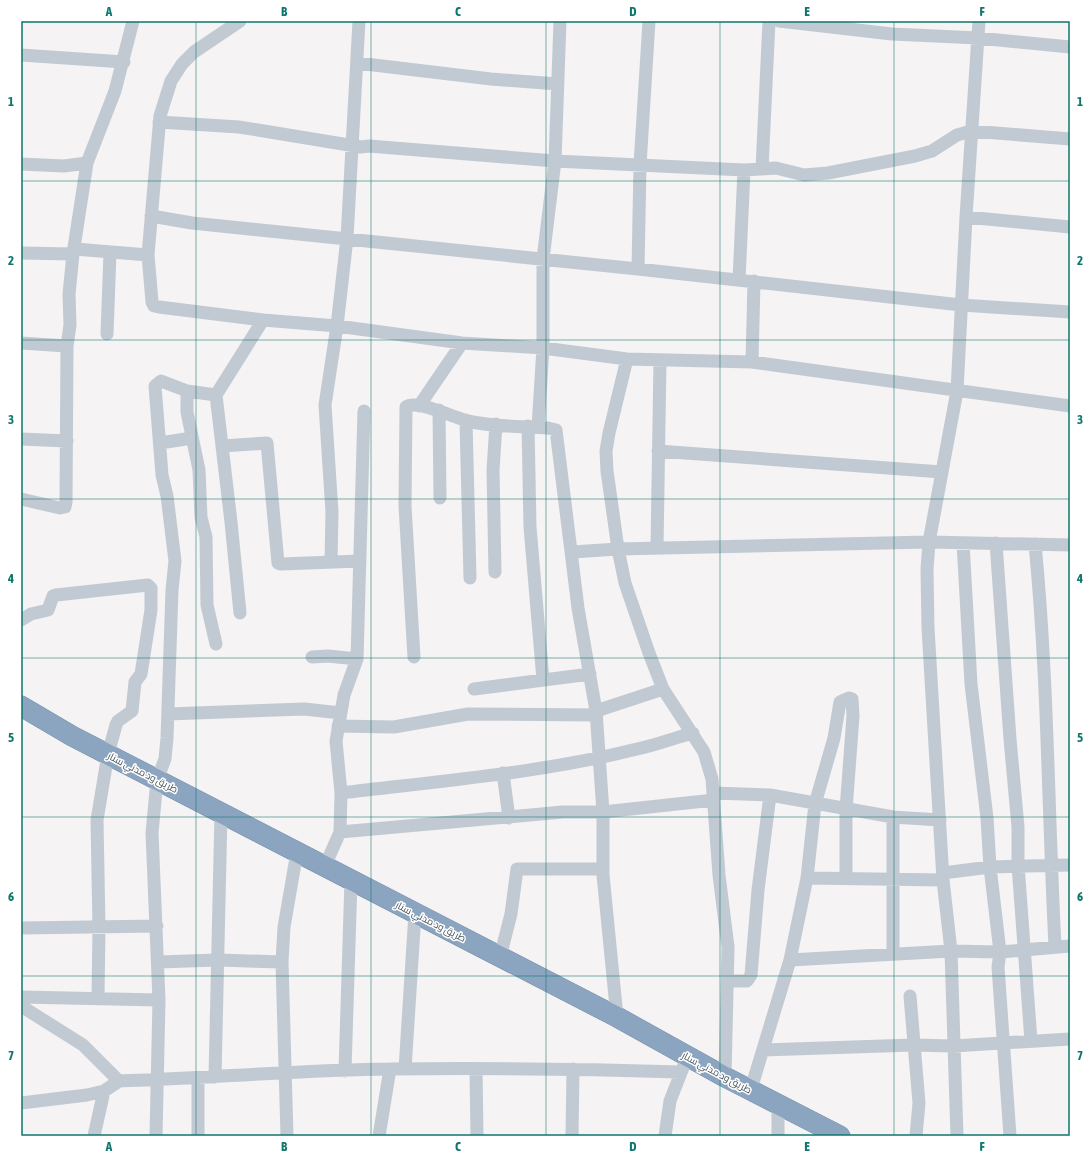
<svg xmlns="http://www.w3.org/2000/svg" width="1091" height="1157" font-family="'Asap Condensed',Cairo,sans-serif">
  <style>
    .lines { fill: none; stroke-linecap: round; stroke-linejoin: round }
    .highway-casing { stroke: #7690ad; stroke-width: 21 }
    .minor { stroke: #c1cad2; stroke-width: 13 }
    .highway { stroke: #8ba5c1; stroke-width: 20 }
    .grid { fill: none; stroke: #0f766e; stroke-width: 1; stroke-opacity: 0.55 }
    .labels { text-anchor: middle; stroke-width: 3; stroke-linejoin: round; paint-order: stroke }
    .street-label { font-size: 10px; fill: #4a5661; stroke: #fff }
    .neatline { fill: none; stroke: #0f766e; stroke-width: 1.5 }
    .grid-label { font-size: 13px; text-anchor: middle; font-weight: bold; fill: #0f766e }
  </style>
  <rect width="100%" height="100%" fill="#f5f3f3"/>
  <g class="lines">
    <g class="highway-casing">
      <path id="highway" d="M21 706 72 736 617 1017 725 1077 840 1136"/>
    </g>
    <path class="minor" d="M779 21 892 34 978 38 1070 47
      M21 55 124 62
      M357 63 491 79 558 84
      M159 122 239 127 361 147 369 146 555 161 744 170 776 168 804 175 828 173 915 156 932 151 957 135 971 131 1070 139
      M21 164 64 166 87 163
      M762 169 769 21
      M151 216 192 223 638 269 961 305 1070 312
      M966 217 1070 227
      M75 249 148 255 152 302 154 306 159 307 263 320 337 326 462 343 543 348 627 359 752 362 1070 406
      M21 253 73 254
      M148 255 160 116 171 81 182 64 194 52 240 21
      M638 269 640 165 649 21
      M739 280 744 170
      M107 334 110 252
      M21 343 67 346
      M627 359 609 433 606 451 607 471 618 549 625 583 649 653 663 689 704 752 712 779 719 875 728 947 725 1077
      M752 362 754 281
      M187 391V412L199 470 201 517 206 537 207 605 216 644
      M419 406 462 343
      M439 410 440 498
      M466 421 470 578
      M528 426 530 527 543 680
      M538 427 543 348V259L555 161 560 21
      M21 439 67 441
      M160 443 192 438
      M222 446 267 443 278 563 281 564 360 561
      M658 451 942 472
      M21 499 60 508 65 507 66 502 67 346 70 325 69 294 73 254 87 163 115 91 133 21
      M963 543 971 684 987 818 990 867 1000 952 998 967 1010 1136
      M996 543 1010 739 1018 827V865L1031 1041
      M1035 544C1048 678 1048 812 1055 946
      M657 548 660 360
      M572 552 618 549 929 542 1070 545
      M331 562 332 512 325 405 337 326 347 238 359 21
      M495 572 493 470 496 424
      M240 613 231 522 216 395 263 320
      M21 620 31 614 48 610 53 596 56 595 148 585 151 588V610L141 674 135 682 132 711 118 721 116 725 108 754 97 820 99 928 98 998
      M312 657 328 656 357 659
      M414 657 405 506 406 407C417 399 452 417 465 420 486 427 525 426 548 428L556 430 578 608 596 711 603 812V875L617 1017
      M474 689 590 674
      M596 711 663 689
      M168 714 304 709 341 713
      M338 726 394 727 468 714 597 715
      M503 773 509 818
      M341 793C440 781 541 773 637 749 656 745 674 738 693 733
      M713 793 770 795 893 817 940 820
      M893 817V954
      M340 832 341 793 336 741 344 695 357 659 364 411
      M325 866 340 832 563 812H603L714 800
      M943 873 990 867 1070 865
      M807 878 815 804 834 738 840 702 849 698 852 699 853 716 846 810V879
      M943 880 951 951 957 1136
      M21 928 157 926
      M500 957 511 914 517 869H603
      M790 960 951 951 1000 952 1070 946
      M158 962 218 960 282 962
      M728 981H747L751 975 758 890 770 795
      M910 996 919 1103 916 1136
      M21 997 159 1000
      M21 1006 83 1045 119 1081
      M763 1050 913 1045 953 1046 1070 1039
      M405 1069 415 913
      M476 1070 477 1136
      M345 1071 351 880
      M215 1077 221 813
      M198 1078V1136
      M751 1089 790 960 807 878 943 880 928 628 927 569 929 542 957 391 966 217 979 21
      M21 1103 87 1095 104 1091 119 1081C209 1078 300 1070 390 1069 487 1068 584 1069 680 1072
      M778 1104V1136
      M94 1136 104 1091
      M156 1136 159 1000 152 833 157 780 165 759 167 738 172 590 175 561 167 496 162 475 155 386 161 381 187 391 216 395
      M287 1136 282 962 284 927 297 852
      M379 1136 390 1069
      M572 1136 573 1069
      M665 1136 670 1101 684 1065"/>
    <use href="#highway" class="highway"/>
  </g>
  <path class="grid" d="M196 21V1136M371 21V1136M546 21V1136M720 21V1136M894 21V1136M21 181H1070M21 340H1070M21 499H1070M21 658H1070M21 817H1070M21 976H1070"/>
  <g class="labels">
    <g class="street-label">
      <text transform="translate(143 772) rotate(27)" y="4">طريق ود مدني سنار</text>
      <text transform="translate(431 921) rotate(27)" y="4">طريق ود مدني سنار</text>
      <text transform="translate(717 1072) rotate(28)" y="4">طريق ود مدني سنار</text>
    </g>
  </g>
  <rect width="1091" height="1157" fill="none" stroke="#ffffff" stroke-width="44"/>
  <rect x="22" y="22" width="1047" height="1113" class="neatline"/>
  <g class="grid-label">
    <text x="109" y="16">A</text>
    <text x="284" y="16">B</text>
    <text x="458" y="16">C</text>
    <text x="633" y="16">D</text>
    <text x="807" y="16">E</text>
    <text x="982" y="16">F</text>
    <text x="11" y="106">1</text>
    <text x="1080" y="106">1</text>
    <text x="11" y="265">2</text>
    <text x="1080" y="265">2</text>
    <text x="11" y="424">3</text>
    <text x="1080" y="424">3</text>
    <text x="11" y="583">4</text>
    <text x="1080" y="583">4</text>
    <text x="11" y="742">5</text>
    <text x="1080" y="742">5</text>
    <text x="11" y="901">6</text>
    <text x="1080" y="901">6</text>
    <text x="11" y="1060">7</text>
    <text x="1080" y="1060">7</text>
    <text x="109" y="1151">A</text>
    <text x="284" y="1151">B</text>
    <text x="458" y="1151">C</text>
    <text x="633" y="1151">D</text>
    <text x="807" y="1151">E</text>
    <text x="982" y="1151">F</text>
  </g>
</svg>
